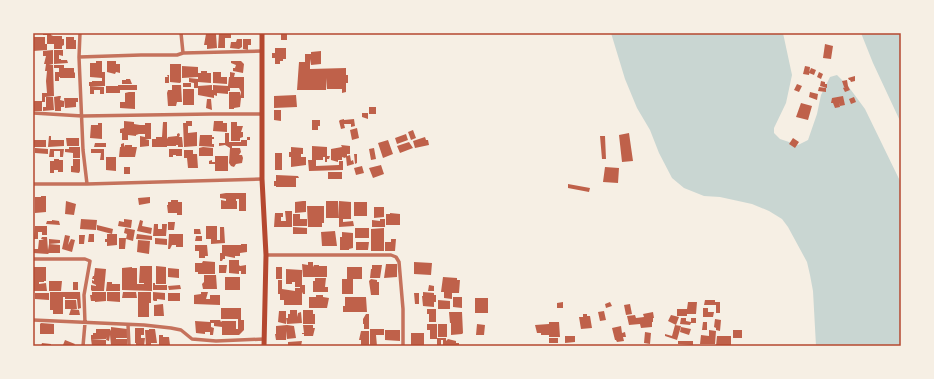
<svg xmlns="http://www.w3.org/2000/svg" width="934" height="379" font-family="Quicksand,sans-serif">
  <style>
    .water { fill: #c9d6d2 }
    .building { fill: #bf614a }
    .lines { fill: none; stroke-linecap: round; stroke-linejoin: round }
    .minor { stroke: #c5725c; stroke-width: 3.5 }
    .secondary { stroke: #b5482f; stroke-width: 5 }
    .neatline { fill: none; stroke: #b5482f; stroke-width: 1.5 }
  </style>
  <rect width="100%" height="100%" fill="#f6efe4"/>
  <path class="water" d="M611 33H783L792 75 786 103 774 128V133L780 139 798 145 808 140 817 114 821 95 830 77 837 75 848 86 865 109 901 183V346H816L813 291 810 275 807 262 788 227 782 219 769 211 752 204 720 197 704 196 684 188 672 178 659 153 650 130 637 108 625 79Z
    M861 33H901V123L873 63Z"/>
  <path class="building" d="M43 33H51V35L53 36H62V39H64V45L62 46V49H54V44H47V50L33 51V37H45V44H47V35H43Z
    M219 33H231V38H225V48H218Z
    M281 33H287V40H281Z
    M206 34H216L217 48 207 49V45H204Z
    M66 37H74V40H76V49H66Z
    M237 39H242V47L239 49 230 48 231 42H236Z
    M243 39H251V45H248V50L243 49Z
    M825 44 833 46 831 59 823 58Z
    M275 48H286V59H283V61H280V64H275V58H272V53H275Z
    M53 50V64L49 65H53L54 96 45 97V102H42V111H33V101H42V93H47L46 81 47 71H45L46 64H44L46 56H43V51Z
    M54 50H63V56L59 55V59H61V60H67L68 63 54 64Z
    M321 51V64L311 65 310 59V69L346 68V75H348V83H346V92L342 93V89H327V78L326 90H297L299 62H305V54H311V52Z
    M96 61H102V72H105V86H89V82H92V81H102V78L90 77V63H96Z
    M107 61H116V64H120V73L116 72 115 74 107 72Z
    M231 61H241L244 64 243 73 233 71V68H235L236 65 231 63Z
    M170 64H181V82L180 83 170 82Z
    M54 65H64V68H74V72L75 73V78H60V77H59V81H55V72H59V68H54Z
    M182 66 198 67V73H201V71H207V73H211V83L198 82V88H194V83L189 82V78L198 79V77L182 78Z
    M805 66 810 67 809 75 803 74Z
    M811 68 816 70 814 75 809 73Z
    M213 72H221V77H227V84L213 83Z
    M230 72 235 73 234 77H244V92H241L239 88H230V91H228V94L217 93V96L214 95V98L198 95V86L212 85V90H213V85L228 86 229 77H230Z
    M819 72 823 74 821 79 817 77Z
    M167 75H169V83H165V77H168Z
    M855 76V81L851 82 850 80H849L848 78Z
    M126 79H130L132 84H122V80H126Z
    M847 80 848 86 844 87 842 81Z
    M821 81 825 82V84H827V88L820 86Z
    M183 83H191V87H183Z
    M797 84 802 86 799 92 794 90Z
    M118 85H137V90H120V93H106V86H118Z
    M172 85H181L182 102H177L176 106H168L167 93 168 90H172Z
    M90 86 104 87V94H100V90H94V94H90Z
    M847 86H848L850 90 845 92 843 88Z
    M819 87 826 88V92L818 91Z
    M183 89H194V105H183Z
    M129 92H135V109L120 108V102H125V93Z
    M229 92H240V96L241 92H244V98H241L240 107 234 108V109H229Z
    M810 92 818 94 817 100 809 97Z
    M296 95 297 107 274 108V96Z
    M59 96H61L60 100 64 101V107H61V111H55L54 97Z
    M843 96 845 105 840 106 839 102 840 107 835 108 833 103H831L832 98Z
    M46 97H53L54 110 43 111V107H46Z
    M854 97 856 102 851 104 849 99Z
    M64 98H78V102H76V107L65 108Z
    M207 99H211L212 110 206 108Z
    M801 103 812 106 808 120 796 117Z
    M369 107H376V114H369Z
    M274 110H281V121L274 120Z
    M362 113H368V119L362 117Z
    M344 119V120L354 119 355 126 351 127V124H344L345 128 341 129 339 121 340 120Z
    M312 120H320V126H318V130H312Z
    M124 121 134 122V124L140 125H145V123H151V139H145L149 140V146L140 147V136L145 137V134H139L136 135V136L128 135V140H122V133H120V129L124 128Z
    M186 121H192V126H188V133L197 132V146L184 147 183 123H186Z
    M214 121H223V123H227V132L213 131Z
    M163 122H167V139L168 137 177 136V134L179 133 180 135 179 137H182L183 147H178V145H176V146H167V147H152V139H156V137H162Z
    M231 122H237V126H243L241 132H243V137L240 138V141H231Z
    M98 123H102V139L90 138 91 125H98Z
    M357 128 359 138 352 140 350 130Z
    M413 130 416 138 411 140 408 132Z
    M225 133H229V142H241V140H247V137H250V140H247V146H232V148H240L241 152 239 155H242L243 158 242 163 236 164 234 167 231 166 229 163 230 148 225 145 219 146V143H225Z
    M629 133 633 161 622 162 619 135Z
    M406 134 408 140 397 144 395 138Z
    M200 135H212V137H214V139H212V144H214V147L199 146Z
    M49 136H51V140H64V146L48 147Z
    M600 136H605L606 159H602Z
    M425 137 426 140H428L429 145 415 148 413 141Z
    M66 138H79V146H67Z
    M793 138 799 142 795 148 789 144Z
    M34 140H46V147H34Z
    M388 140 393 154 383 158 378 143Z
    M409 142 413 148 400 153 397 146Z
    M95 143H106V147H94Z
    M124 143V147L125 145H132V147H137L135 157H119L120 147H121V144Z
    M341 145 350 146V154H347V156L350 155 351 161 353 160 354 164 347 166 346 157 345 158 342 157V160H338V162L331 160V149L342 147Z
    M312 146 327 147V156H330L329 159H327V162H325V157H323V160H316V166L339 165V161H343V170L309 171 308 160H312Z
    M69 147H80V158H73V153L65 152V149H69Z
    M203 147 213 148V156H199V148Z
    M291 147 303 148V154H301V157H306V165L291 167V157H289V152H291Z
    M35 148 48 149V154L35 153Z
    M374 148 376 159 371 160 369 149Z
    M50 149H64L63 157H60V151H54V157H49Z
    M91 149H104V160H100L101 153H91Z
    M169 149H182V156H176V155H173V157H169Z
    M184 150H193V154H197L198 168H188L187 158H184Z
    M275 153H282V170H275Z
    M354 154H357V163L355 164Z
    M215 156H228V171H215V164H209V161L212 160V162H215Z
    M106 157H116V171L106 170Z
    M54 159H59V160H63V172H58V170H54V173H50V161H54Z
    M73 159H80V171L79 173 71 172V166H73Z
    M381 165 384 174 373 178 369 168Z
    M362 166 364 173 356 175 354 168Z
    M124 167H130V174H124Z
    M605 167 619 168 618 183 603 182Z
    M328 172H342V179H328Z
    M276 175 298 176 299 178H296V187H276V186H274V181H276Z
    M568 184 590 188 589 192 568 188Z
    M226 193H246V211H239V199H236V201H237V209H221V200L226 201V199L220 198V194Z
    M41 196H46V212L35 213V197H41Z
    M150 197V203L139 205 138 198Z
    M171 200H178V202H182V215H177V213H168L167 205H168V202H171Z
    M66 201 76 204 74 215 65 214Z
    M303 201H306V212L295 213V202Z
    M326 201H338L339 218H326Z
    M339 201 351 202V219H343V222L353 221 354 226 339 227Z
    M354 202H367V216H354Z
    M307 206H324V223H322V227H308Z
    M374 207H384V217L374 218Z
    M285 211H292V227H274L275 213H283V217H281V221H286Z
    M390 213 400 214V225H386V214H390Z
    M293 214H300V219H307V226H293Z
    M81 219 97 220 96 230 80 229Z
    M124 219 132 220 131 228 118 226 119 221 124 222Z
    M380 219H385V227H372V220L380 221Z
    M52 220 59 221 60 225 46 224 47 221H52Z
    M140 220 143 221 142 226 152 228 151 234 137 231Z
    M168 222H175L174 230H168Z
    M154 224H158V229H162V224H167L166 236H153Z
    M97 225 113 229 112 234 97 230Z
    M35 226H47V235H42V232H38V239H34Z
    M206 226H217V240H220V227H224L225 243 211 244V239H206Z
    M293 227 307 228V234H293Z
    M125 228 135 230 133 241 126 239 127 234 124 233Z
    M355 228H369V238H355Z
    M384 228V251H371V229Z
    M194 229H200L201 234H194Z
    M335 231 337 246H322L321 232Z
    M342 232 353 233V248L349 249V250H340V237H342Z
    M89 234H94V242H88Z
    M107 234H117V245L107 246V242H105V239H107Z
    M137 234 152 236V240L136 239Z
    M169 234H183V247H176V245H172L170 249H168Z
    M65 235 70 236 68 245 71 239 75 240 72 252 62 249Z
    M79 235H85L84 244H79Z
    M196 236H202V241H195Z
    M42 237H47L48 250 49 244 60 245V253H49L48 254 33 253V249H38L39 240H44L41 239Z
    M119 238H126L125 249H119Z
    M155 238 167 239V245L155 244Z
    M49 239 60 240V243L49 244Z
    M391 239H396L395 251H385V242H391Z
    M138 240 150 241 149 254 137 252Z
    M356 242H369L368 250H356Z
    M241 244H247V252L240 253V256H235V258L225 256V259H223L222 261H220V253H222V245H241Z
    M195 245H207L208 256H205V258H199V251H195Z
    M229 260H239V265L240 266 246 265V274H241V271H239V274L229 273Z
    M203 261 215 262V274H198V272H195V263H202Z
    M308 262H313V267L314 265H319V266H327V277H303L302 264 308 265Z
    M414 262 432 263 431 275 414 274Z
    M386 264H397V277L384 278Z
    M219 265H227L226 273H219Z
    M372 265H382L380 278H370L371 269H372Z
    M140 266H152V291L122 290V268L132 267V268H137V284H144V283H139Z
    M156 266 166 267V284H156Z
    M34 267H46V281H44V282H39V284L46 283 47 291H34Z
    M276 267H282V279H276Z
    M347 267H362V279H353V294H342V279H347Z
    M95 268 106 269 104 291H92L91 290V285L96 286V285L92 283V280L94 281V279H92L93 276H94Z
    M168 268 179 269V278L168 277Z
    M286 269 302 270V285H305V294H303L302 292V305H284V300H280V294H278V280H282V289L295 291V288H300V287H295V282H292V284H286Z
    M204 275H216L217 289H203L202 284 204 282Z
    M225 277H240V290H225Z
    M443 277 457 278V280H460L459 293H452V299L444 298V292H441Z
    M315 278H326L325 287H328V292H313V281H315Z
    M371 279 377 280V282H379V295H371L369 281Z
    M49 281H62L61 291H49Z
    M73 282H78V290H73Z
    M107 282H112V284H120V291H106Z
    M153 283H155V285H167V290H153Z
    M180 285 181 289 169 290 168 286Z
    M429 285 434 286V291H428Z
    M50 292H80L81 308 78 309 77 299H65V297H63V314H53V310H50Z
    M92 292H106V301L95 302V301H91L90 295H92Z
    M107 292H120V302L107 301Z
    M123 292H136L137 298H122Z
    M138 292H151V303H149V317H138Z
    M153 292 165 293V300L157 299V301H154L153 300Z
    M201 292H208L206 299H210V295H220V305L194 304V295L201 294Z
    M423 292 434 293V295H436V302H434V307L423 306 422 296H423Z
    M35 293H49V300L35 299Z
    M168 293H180V301H168Z
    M414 293H419V304H415Z
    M316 295H323V297L329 298 327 308H309V297H316Z
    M345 297H366L367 312H343V306H345Z
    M453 297H462V308L453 307Z
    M475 298H488V313H475Z
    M65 300H76L77 309H65Z
    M438 300 450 301V309H438Z
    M705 300H715V302H720V313H716V305H704Z
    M563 302V308H557V303Z
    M610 302 612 306 606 308 605 304Z
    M688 302H697L696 314H687V316H682V309H687Z
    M163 304 164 316H154V305Z
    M630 304 632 314 626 315 624 305Z
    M221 308H241V320H244V330L239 335H222V327L214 326V323H211V327L214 328 213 335H210V332H205V334L196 333 195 321 210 322V320H220L221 322 222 321H236V329H238V319H221Z
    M703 308H708V312H714L713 317H703Z
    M71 309 79 310 80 315H69Z
    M427 309H436V322H429V314H427Z
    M677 309H682V316H677Z
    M290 310H297V317L298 313 301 312 302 323 287 324 286 318H288V314H290Z
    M303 310H313V314H315V324H303Z
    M279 311H286V324L278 322Z
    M604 311 606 320 600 321 598 312Z
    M449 312H462L463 333 462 334 451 335V323H459H450Z
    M653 312 654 318H653V322H652V327L641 328 640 324 629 325 627 316 635 315 636 318 644 317 643 314Z
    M366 314H369V329H364V324H363V319Z
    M583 314H587V316H590L592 328 581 329 579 317H583Z
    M671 315 679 317 676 325 668 321Z
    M681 318H686V321L691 322V318H696V323H691L690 325 680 324Z
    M715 319 721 320 720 331 716 330V328L714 327Z
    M549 322H559L560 337H549V335H541V333H537L535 325 549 324Z
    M703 322H707V330H702Z
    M41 323 54 324V334H40V324Z
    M427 324H437V339H430V330H427Z
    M438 324H447V337H438Z
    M477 324 485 325 484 335H476Z
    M287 325 294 326 296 338 287 339V331L286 340H276L275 334H276V326Z
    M303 325H313V328H315L313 336H304V334H302V333H304Z
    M675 325 681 326 677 340 665 336V334L672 336Z
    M621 326 622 333 625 332 626 337H623L624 341 617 342 616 340H615L612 328Z
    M111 327 127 329V338H116V339H127V345H111L110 335 109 341 106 340 107 337 106 339H91V335H93V333H96V329H110L111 331Z
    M681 327 691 329 689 335 680 332Z
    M135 328H144V335H141V338H145L144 346H136V343H135Z
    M149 329H155L157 343H151V346H146L145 330H149Z
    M370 329H384V335H376L377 346H370Z
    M385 330H400V341L385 340Z
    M709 330 716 331 715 344H700L701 335 709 336Z
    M733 330H742V338H733Z
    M361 331H369V346L361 345V340H359Z
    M645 332 651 333 650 344 644 343Z
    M411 333H424V346H411Z
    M159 335H163V337H169L170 345H159Z
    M565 336H575V342L565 343Z
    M717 336H731V346H716Z
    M437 338H446V341L448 339 456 341V343H459V346H443V340H441V346H437Z
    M549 338H558V343H549Z
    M91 339 106 340V345L92 346Z
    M65 340 75 344 74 346 63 345Z
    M302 341 301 346H288V342Z
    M678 341H693V345L678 344Z
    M42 343 51 344V346H41Z"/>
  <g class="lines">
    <path class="minor" d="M80 33 79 57 83 150 87 184
      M181 33 183 53
      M79 57 141 55H177L183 53 262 51
      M33 113 82 116 212 114H262
      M33 184H87L262 179
      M266 255H391L396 257 399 262 403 309V346
      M33 259H85L90 261 84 295 85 323 83 346
      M33 320 144 325 171 328 181 330 192 339 216 341 264 339
      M128 325 129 346"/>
    <path class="secondary" d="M262 33V179L266 255 264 346"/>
  </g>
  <rect width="934" height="379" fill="none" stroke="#f6efe4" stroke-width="68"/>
  <rect x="34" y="34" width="866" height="311" class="neatline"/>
</svg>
